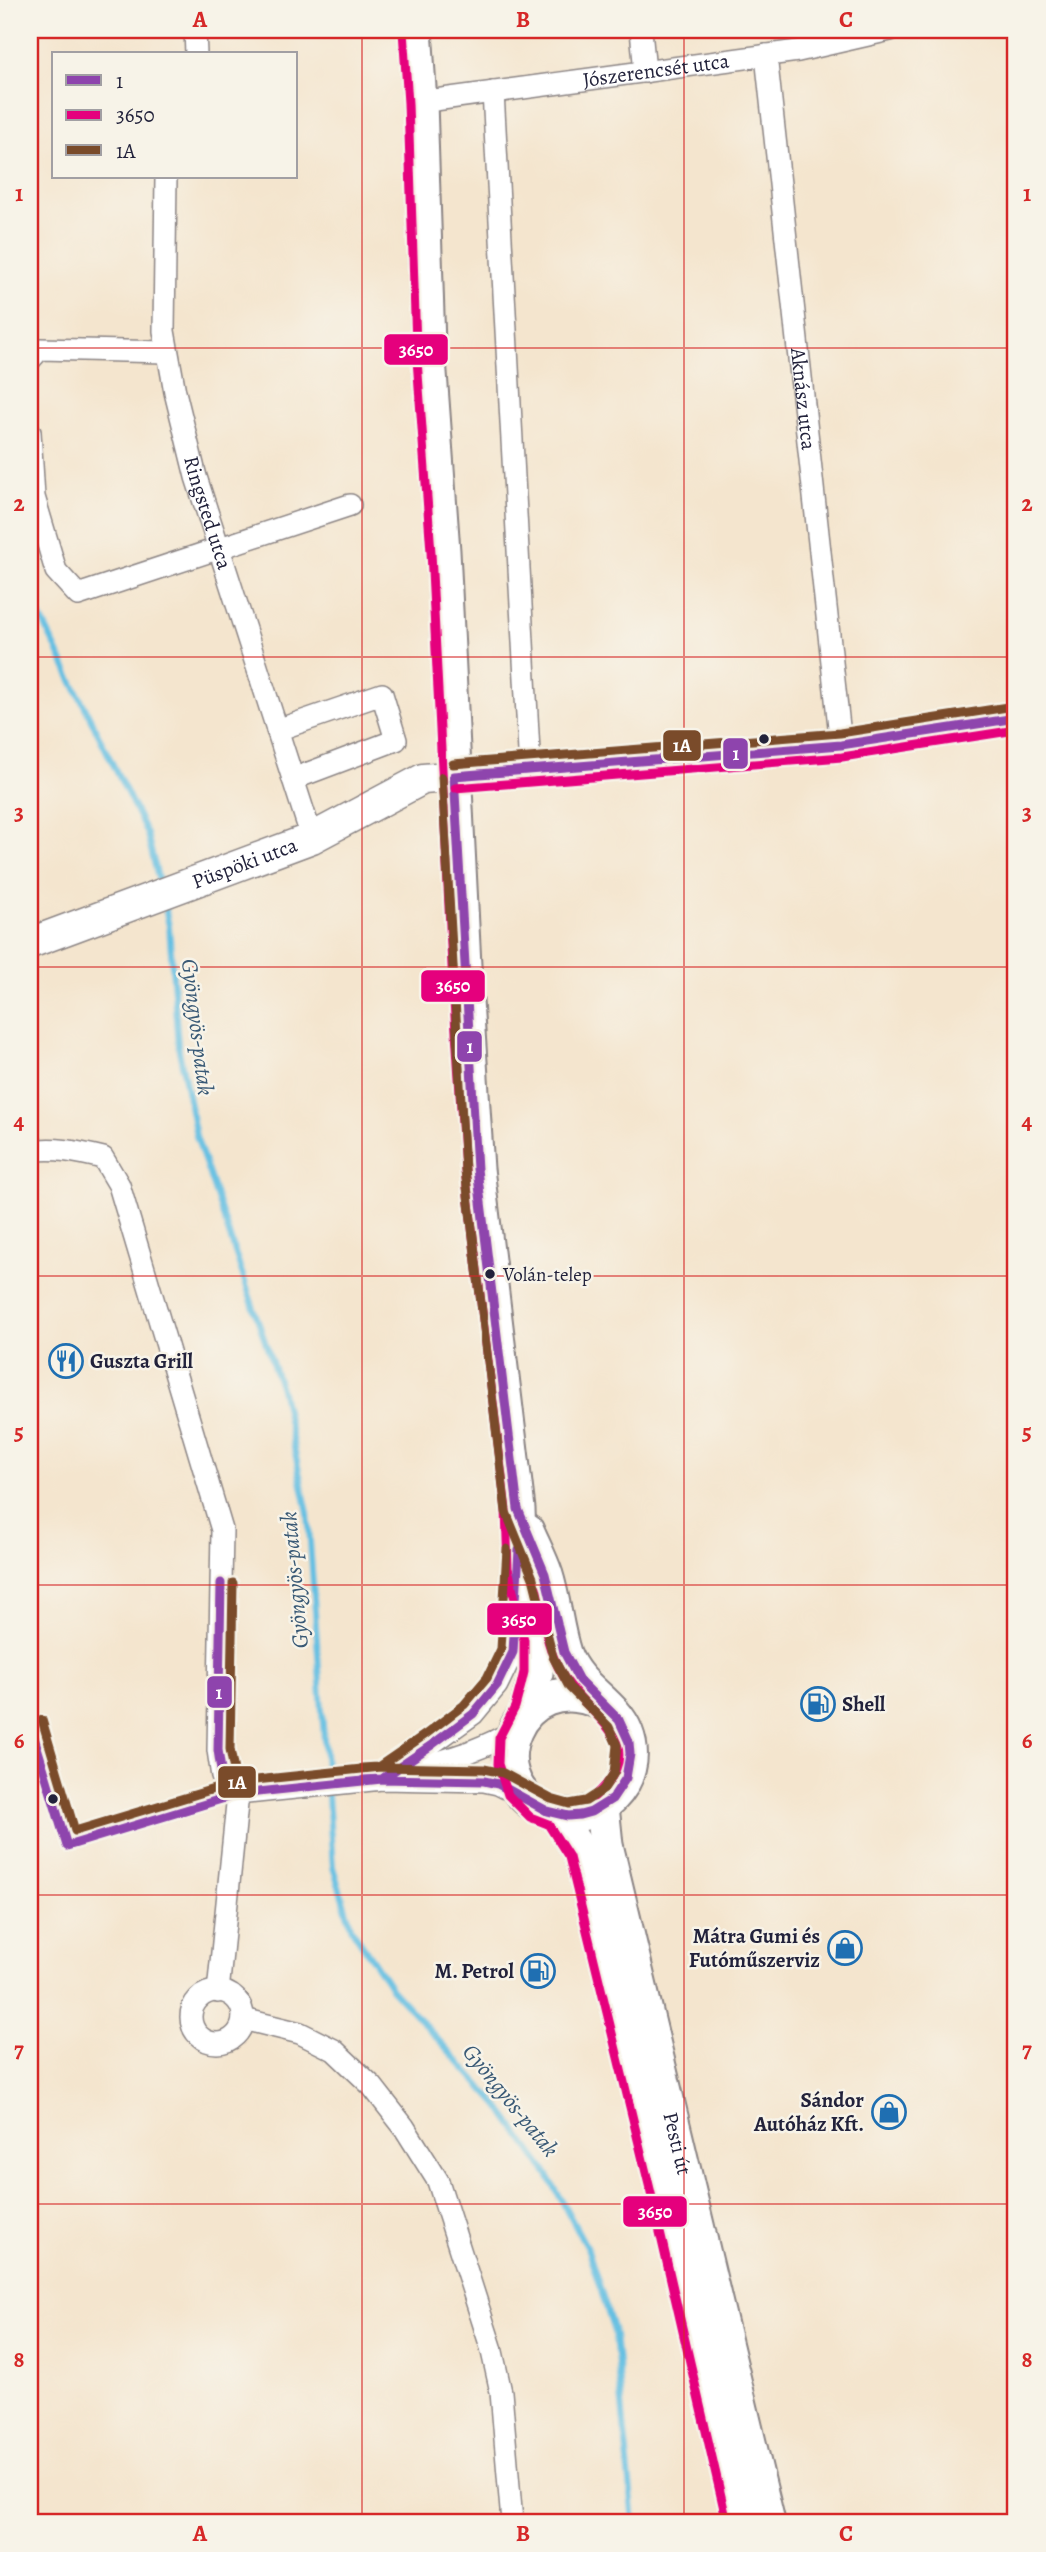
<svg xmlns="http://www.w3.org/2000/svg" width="1046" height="2552" font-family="Alegreya,serif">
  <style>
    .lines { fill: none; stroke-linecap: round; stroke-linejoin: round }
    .stream { stroke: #64bfe2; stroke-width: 6 }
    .street-casing { stroke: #8b8484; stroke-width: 24 }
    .secondary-casing { stroke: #8b8484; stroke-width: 33 }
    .primary-casing { stroke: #8b8484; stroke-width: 37 }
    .street { stroke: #fff; stroke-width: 21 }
    .secondary { stroke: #fff; stroke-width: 30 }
    .primary { stroke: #fff; stroke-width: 33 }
    .bus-1-casing { stroke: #f7f3e8; stroke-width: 14 }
    .bus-2-casing { stroke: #f7f3e8; stroke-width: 14 }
    .bus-3-casing { stroke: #f7f3e8; stroke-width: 14 }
    .bus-1 { stroke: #8e44ad; stroke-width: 9 }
    .bus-2 { stroke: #e5007d; stroke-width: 9 }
    .bus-3 { stroke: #7a4b2a; stroke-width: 9 }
    .grid { fill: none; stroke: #d62828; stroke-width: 2; stroke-opacity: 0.55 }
    .bus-dot { fill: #22223b; stroke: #f7f3e8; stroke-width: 2.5 }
    .labels { text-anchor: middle; stroke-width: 5; stroke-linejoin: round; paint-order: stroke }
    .bus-label { font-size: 19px; fill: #22223b; stroke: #f7f3e8; text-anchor: start }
    .street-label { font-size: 21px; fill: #22223b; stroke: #f7f3e8 }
    .poi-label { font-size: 21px; font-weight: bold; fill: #22223b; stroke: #f7f3e8; text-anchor: end }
    .water-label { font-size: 23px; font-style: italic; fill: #395975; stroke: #f7f3e8 }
    .line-badge { stroke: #f7f3e8; stroke-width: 2.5 }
    .badge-label { font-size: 19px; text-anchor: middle; font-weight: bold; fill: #fff }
    .neatline { fill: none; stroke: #d62828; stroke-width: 2.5 }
    .grid-label { font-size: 23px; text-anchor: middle; font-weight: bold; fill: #d62828 }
  </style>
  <rect width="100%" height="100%" fill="#f7f3e8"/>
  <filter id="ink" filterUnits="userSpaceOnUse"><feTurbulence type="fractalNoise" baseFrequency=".0143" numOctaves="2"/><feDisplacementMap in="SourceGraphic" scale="14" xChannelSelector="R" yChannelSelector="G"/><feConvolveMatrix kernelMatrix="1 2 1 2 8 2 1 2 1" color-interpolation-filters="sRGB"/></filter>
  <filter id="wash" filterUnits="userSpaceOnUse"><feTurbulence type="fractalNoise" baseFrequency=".00686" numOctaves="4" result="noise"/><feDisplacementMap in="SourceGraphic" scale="28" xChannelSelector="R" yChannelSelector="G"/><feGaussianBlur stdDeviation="1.57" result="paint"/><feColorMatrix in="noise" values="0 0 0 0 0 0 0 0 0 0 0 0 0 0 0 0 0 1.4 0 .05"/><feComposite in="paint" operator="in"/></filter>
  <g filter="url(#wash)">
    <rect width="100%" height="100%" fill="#f4e5ce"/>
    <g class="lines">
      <path class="stream" d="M30 595 147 834 160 886
        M164 903 169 926 178 1045 196 1136 282 1392 308 1513 333 1867 352 1929 391 1988 498 2105 548 2175 588 2250 615 2335 634 2522"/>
    </g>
  </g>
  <g filter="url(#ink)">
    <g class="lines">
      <g class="street-casing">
        <g id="street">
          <path d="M195 30 196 54"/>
          <path d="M641 30 645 72"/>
          <path id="s1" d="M766 55 841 745"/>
          <path d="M493 92 530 770"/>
          <path id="s2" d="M420 102 798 51 890 30"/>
          <path id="s3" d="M166 177 164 331 175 392 196 477 312 838"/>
          <path d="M30 360 40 349 166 352"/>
          <path d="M30 432 34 497 56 571 78 595 350 505"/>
          <path d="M277 730 382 694 396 740 293 779"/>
          <path d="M30 1151C55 1147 78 1152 103 1158L119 1185 222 1530 218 1750 222 1777 238 1794 218 1992"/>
          <path d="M401 1773C440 1761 480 1752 515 1730"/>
          <path d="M382 1779 473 1714 497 1685 513 1652 518 1596"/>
          <path d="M238 1794 382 1779 484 1781 498 1784 522 1796"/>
          <circle cx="217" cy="2017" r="26"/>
          <path d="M243 2019 300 2033 334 2050 372 2086 404 2127 438 2181 491 2347 501 2392 512 2522"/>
        </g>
      </g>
      <g class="secondary-casing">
        <g id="secondary">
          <path id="s4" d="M30 943 312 838 423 779 841 745 1016 718"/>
        </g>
      </g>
      <g class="primary-casing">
        <g id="primary">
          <path d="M415 30 420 102 428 345 443 551 465 985 477 1169 518 1509 520 1566 536 1639V1673L526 1712"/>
          <path d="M527 1531C533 1545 541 1560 546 1575 554 1600 556 1628 564 1653 577 1689 614 1702 626 1732 646 1782 594 1832 545 1810 474 1780 518 1664 601 1703"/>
          <path id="s5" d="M602 1806 606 1845 768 2522"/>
          <path d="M556 1814 580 1852 662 2186 740 2522"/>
        </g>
      </g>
      <use href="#street" class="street"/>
      <use href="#secondary" class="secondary"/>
      <use href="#primary" class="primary"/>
      <g class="bus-1-casing">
        <path id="bus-1" d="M454 776 841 745 1016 718
          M221 1583 218 1750 222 1777 238 1794
          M30 1724 67 1846
          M363 1780 382 1779 433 1744 473 1714 497 1685 513 1652 519 1550
          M67 1846 238 1794 382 1779 484 1781 498 1784 547 1811 568 1816 580 1815 591 1812 612 1799 626 1778 630 1754 629 1742 619 1720 579 1680 564 1652 545 1574 518 1509 477 1169 454 776"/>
      </g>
      <g class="bus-2-casing">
        <path id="bus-2" d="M403 31 408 103 416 346 431 552 453 986 465 1170 506 1510 508 1568 524 1640V1672L521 1685 515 1707 499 1738 498 1764 508 1795 530 1817 548 1824 569 1857 650 2189 727 2522
          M455 788 842 757 1016 730
          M536 1587C543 1616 546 1648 562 1674 586 1717 656 1742 594 1797"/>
      </g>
      <g class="bus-3-casing">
        <path id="bus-3" d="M453 764 840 733 1014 706
          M233 1583 230 1749 234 1771 247 1786
          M42 1720 75 1831 237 1782 381 1767 484 1769 503 1773 551 1799 569 1804 586 1801 603 1790 614 1773 617 1745 609 1727 569 1687 553 1657 533 1578 506 1512 465 1170 442 777
          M362 1768 378 1767 426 1734 464 1705 487 1678 501 1649 507 1549"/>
      </g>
      <use href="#bus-1" class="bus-1"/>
      <use href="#bus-2" class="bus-2"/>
      <use href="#bus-3" class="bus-3"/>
    </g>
  </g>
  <path class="grid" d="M362 30V2522M684 30V2522M30 348H1016M30 657H1016M30 967H1016M30 1276H1016M30 1585H1016M30 1895H1016M30 2204H1016"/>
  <defs>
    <g id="restaurant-ring" transform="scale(1.75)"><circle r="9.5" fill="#f7f3e8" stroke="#1f6fb2" stroke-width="1.5"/><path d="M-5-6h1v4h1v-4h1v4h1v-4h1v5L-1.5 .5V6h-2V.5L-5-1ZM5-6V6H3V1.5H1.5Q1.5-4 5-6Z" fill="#1f6fb2"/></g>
    <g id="fuel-ring" transform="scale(1.75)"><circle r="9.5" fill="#f7f3e8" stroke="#1f6fb2" stroke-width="1.5"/><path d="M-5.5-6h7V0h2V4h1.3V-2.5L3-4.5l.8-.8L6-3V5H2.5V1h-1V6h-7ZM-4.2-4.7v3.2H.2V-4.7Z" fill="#1f6fb2"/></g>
    <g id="shop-ring" transform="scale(1.75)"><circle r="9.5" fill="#f7f3e8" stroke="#1f6fb2" stroke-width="1.5"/><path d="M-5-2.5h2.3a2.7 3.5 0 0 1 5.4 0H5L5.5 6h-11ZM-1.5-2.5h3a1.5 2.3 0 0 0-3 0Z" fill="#1f6fb2"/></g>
  </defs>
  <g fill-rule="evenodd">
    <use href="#restaurant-ring" x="66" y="1361"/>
    <use href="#fuel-ring" x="818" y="1704"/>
    <use href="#shop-ring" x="845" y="1948"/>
    <use href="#fuel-ring" x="538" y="1971"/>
    <use href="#shop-ring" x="889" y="2112"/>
  </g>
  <g class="bus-dot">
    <circle cx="764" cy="739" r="6"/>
    <circle cx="490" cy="1274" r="6"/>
    <circle cx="53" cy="1799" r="6"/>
  </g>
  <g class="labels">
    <g class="bus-label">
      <text x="503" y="1281">Volán-telep</text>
    </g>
    <g class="street-label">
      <text dy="7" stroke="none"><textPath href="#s2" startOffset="238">Jószerencsét utca</textPath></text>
      <text dy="7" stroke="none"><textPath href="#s1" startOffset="346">Aknász utca</textPath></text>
      <text dy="7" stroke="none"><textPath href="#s3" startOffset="341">Ringsted utca</textPath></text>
      <text dy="7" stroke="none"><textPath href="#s4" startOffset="229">Püspöki utca</textPath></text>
      <text dy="7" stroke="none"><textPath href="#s5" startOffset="346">Pesti út</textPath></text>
    </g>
    <g class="poi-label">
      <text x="90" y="1368" text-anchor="start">Guszta Grill</text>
      <text x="842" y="1711" text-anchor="start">Shell</text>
      <text x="820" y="1943">Mátra Gumi és<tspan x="820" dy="24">Futóműszerviz</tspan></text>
      <text x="514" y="1978">M. Petrol</text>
      <text x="864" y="2107">Sándor<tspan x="864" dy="24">Autóház Kft.</tspan></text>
    </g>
    <g class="water-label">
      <text transform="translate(198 1027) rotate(83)" y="8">Gyöngyös-patak</text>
      <text transform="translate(294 1580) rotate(-95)" y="8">Gyöngyös-patak</text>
      <text transform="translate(511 2100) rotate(51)" y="8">Gyöngyös-patak</text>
    </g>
  </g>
  <g class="line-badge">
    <rect x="383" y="333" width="66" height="33" rx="7" fill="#e5007d"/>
    <rect x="662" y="729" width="40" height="33" rx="7" fill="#7a4b2a"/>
    <rect x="722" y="737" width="27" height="33" rx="7" fill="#8e44ad"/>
    <rect x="420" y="969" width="66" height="34" rx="7" fill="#e5007d"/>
    <rect x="456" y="1030" width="27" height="33" rx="7" fill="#8e44ad"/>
    <rect x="486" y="1602" width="67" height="34" rx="7" fill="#e5007d"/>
    <rect x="206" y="1675" width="27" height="34" rx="7" fill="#8e44ad"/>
    <rect x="217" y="1765" width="40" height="34" rx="7" fill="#7a4b2a"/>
    <rect x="622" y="2195" width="66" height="33" rx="7" fill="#e5007d"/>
  </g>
  <g class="badge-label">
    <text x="416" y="356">3650</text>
    <text x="682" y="752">1A</text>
    <text x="736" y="760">1</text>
    <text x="453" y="992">3650</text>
    <text x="470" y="1053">1</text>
    <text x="519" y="1626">3650</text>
    <text x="219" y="1699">1</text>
    <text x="237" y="1789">1A</text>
    <text x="655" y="2218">3650</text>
  </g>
  <rect width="1046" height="2552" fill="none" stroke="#f7f3e8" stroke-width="77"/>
  <rect x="52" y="52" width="245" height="126" fill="#f7f3e8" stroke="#a29fa3" stroke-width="2"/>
  <rect x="66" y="75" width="35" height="10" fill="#8e44ad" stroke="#a29fa3" stroke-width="2"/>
  <text x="116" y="88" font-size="21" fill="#22223b">1</text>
  <rect x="66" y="110" width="35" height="10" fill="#e5007d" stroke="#a29fa3" stroke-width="2"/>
  <text x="116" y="122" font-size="21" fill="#22223b">3650</text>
  <rect x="66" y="145" width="35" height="10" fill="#7a4b2a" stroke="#a29fa3" stroke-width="2"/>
  <text x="116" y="158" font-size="21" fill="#22223b">1A</text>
  <rect x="38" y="38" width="969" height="2476" class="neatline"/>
  <g class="grid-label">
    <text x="200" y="27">A</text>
    <text x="523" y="27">B</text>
    <text x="846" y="27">C</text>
    <text x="19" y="201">1</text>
    <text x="1027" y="201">1</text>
    <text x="19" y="511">2</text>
    <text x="1027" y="511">2</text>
    <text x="19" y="820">3</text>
    <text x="1027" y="820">3</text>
    <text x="19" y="1129">4</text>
    <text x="1027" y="1129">4</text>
    <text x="19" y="1439">5</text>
    <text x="1027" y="1439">5</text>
    <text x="19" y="1748">6</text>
    <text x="1027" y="1748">6</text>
    <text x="19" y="2057">7</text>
    <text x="1027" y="2057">7</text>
    <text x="19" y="2367">8</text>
    <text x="1027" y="2367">8</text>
    <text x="200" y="2541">A</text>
    <text x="523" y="2541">B</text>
    <text x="846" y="2541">C</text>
  </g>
</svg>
